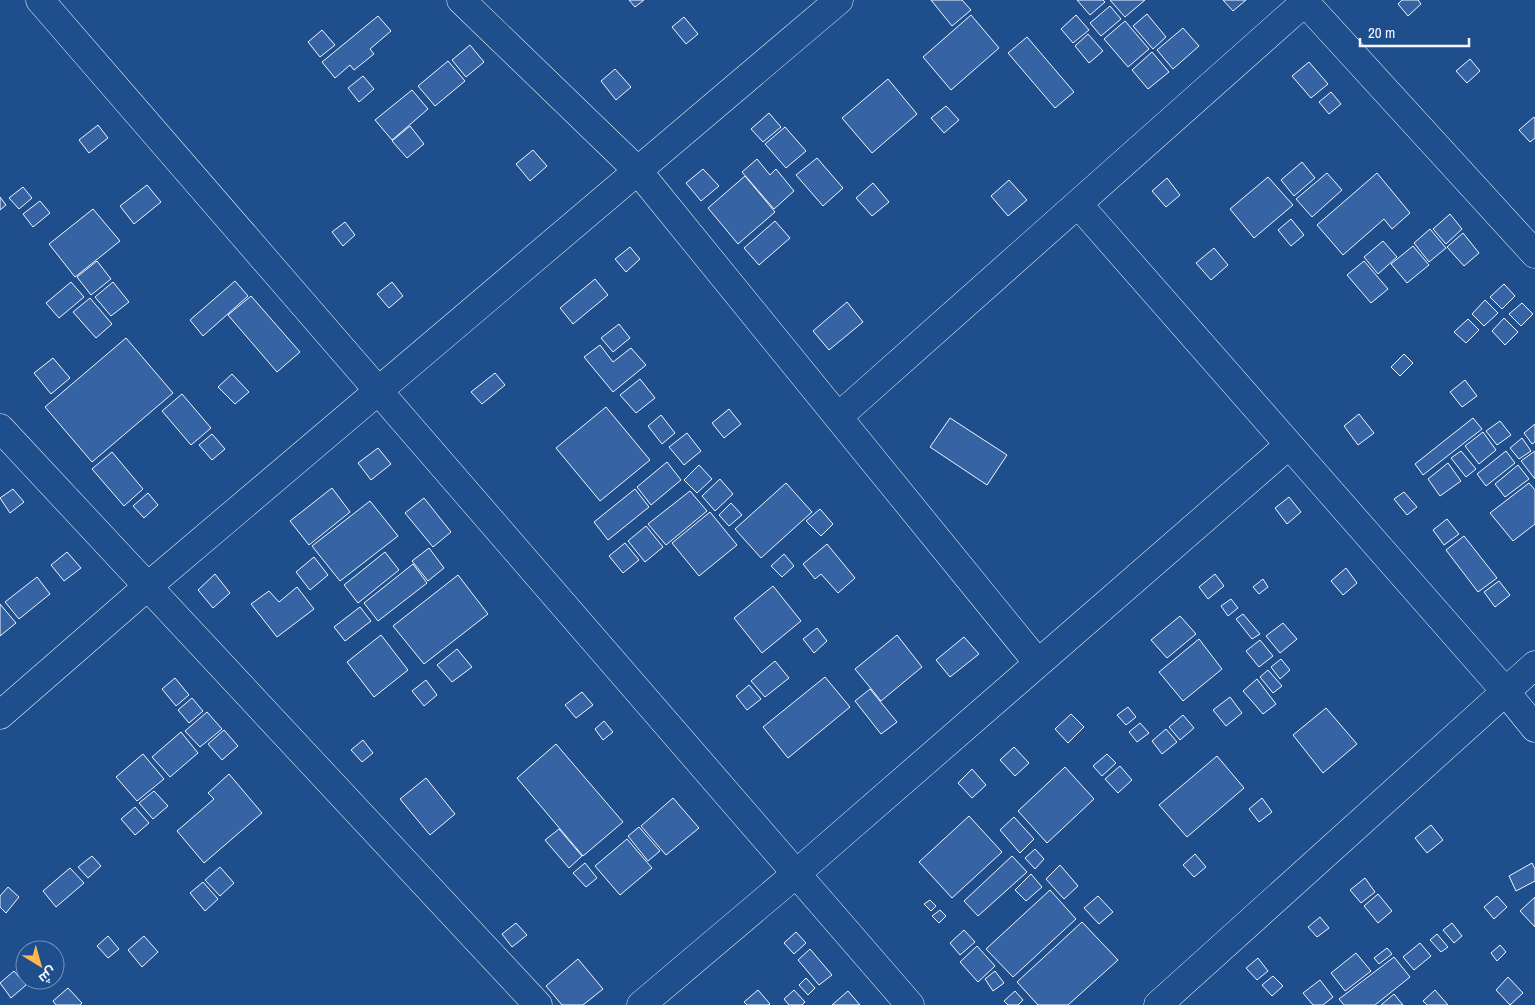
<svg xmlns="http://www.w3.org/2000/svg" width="1535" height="1005" font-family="'Archivo Narrow',Cairo,sans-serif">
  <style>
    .building { fill: #3563a3; stroke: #f2f6ff }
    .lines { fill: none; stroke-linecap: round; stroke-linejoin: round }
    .minor-casing { stroke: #f2f6ff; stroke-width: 29 }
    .minor { stroke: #1f4e8c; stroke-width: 28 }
  </style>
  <rect width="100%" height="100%" fill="#1f4e8c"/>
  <path class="building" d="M629 0H644L635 7Z
    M931 0H962L971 10 952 26Z
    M1077 0H1103L1105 2 1090 15Z
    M1110 0H1145L1125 17Z
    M1223 0H1246L1233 11Z
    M1402 0H1418L1421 4 1408 16 1398 4Z
    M1110 6 1121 19 1101 36 1090 23Z
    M1147 14 1166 37 1153 49 1133 26Z
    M971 15 999 48 951 90 923 57Z
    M1076 15 1089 30 1073 43 1061 29Z
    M378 16 391 31 370 49 374 54 354 70 350 65 335 78 322 62Z
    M684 17 698 34 686 44 672 27Z
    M1125 21 1149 49 1128 67 1104 39Z
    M1183 28 1199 46 1173 69 1157 50Z
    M322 30 335 45 320 57 308 42Z
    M1088 34 1103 51 1089 63 1075 46Z
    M1027 37 1074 92 1055 108 1008 53Z
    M470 45 484 62 466 77 452 60Z
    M1152 52 1169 72 1148 89 1132 70Z
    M1470 59 1480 71 1467 83 1456 71Z
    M448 61 465 81 435 106 418 86Z
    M1309 62 1328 84 1311 98 1292 76Z
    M615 69 631 87 616 100 601 81Z
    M363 76 374 89 359 102 348 88Z
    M888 79 917 114 872 153 842 118Z
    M412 90 428 109 392 140 375 120Z
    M1331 92 1341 104 1329 114 1319 102Z
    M946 106 959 120 944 133 931 118Z
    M769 113 781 127 763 142 751 129Z
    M1534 117 1535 119V138L1530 142 1519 130Z
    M98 125 108 138 89 153 79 140Z
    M410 126 424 144 407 158 392 141Z
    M785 127 806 151 786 168 765 144Z
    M533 150 547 166 530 181 516 164Z
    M817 158 843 188 823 206 796 175Z
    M757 159 770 175 776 169 794 191 774 209 742 172Z
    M1302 162 1315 178 1294 196 1281 180Z
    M703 169 719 186 701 201 686 183Z
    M1327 173 1342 190 1312 217 1296 199Z
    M1377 173 1410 213 1392 229 1384 219 1343 255 1317 225Z
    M745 176 775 212 738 244 708 208Z
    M1268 177 1293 205 1254 238 1230 209Z
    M1167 178 1180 195 1166 207 1152 191Z
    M1009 180 1027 200 1008 216 991 196Z
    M873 183 889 202 872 216 856 198Z
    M147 185 161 202 134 224 120 206Z
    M23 187 32 198 19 209 9 198Z
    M0 197 6 205 0 210Z
    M40 201 50 213 33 227 23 214Z
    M93 209 120 241 75 277 49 244Z
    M1450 214 1462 229 1446 244 1433 229Z
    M1291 219 1304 235 1291 246 1278 230Z
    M775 221 790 238 759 265 744 248Z
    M345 222 355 235 343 246 332 232Z
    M1430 229 1446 248 1429 262 1414 243Z
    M1463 233 1479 253 1464 266 1447 247Z
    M1383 241 1397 257 1378 274 1364 257Z
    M1413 246 1429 265 1407 283 1391 264Z
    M630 247 640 259 626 272 615 259Z
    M1214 248 1228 265 1211 280 1196 263Z
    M97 261 111 279 91 295 77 277Z
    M1364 261 1388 289 1371 303 1347 275Z
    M595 279 608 295 573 324 560 308Z
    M235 281 248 296 203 336 190 320Z
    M71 282 84 297 59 318 46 303Z
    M113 282 129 302 111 316 95 297Z
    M392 282 403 296 389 308 377 294Z
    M1504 284 1515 296 1502 309 1490 297Z
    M251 296 300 352 277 372 228 315Z
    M90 298 112 324 96 338 73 312Z
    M1485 300 1498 313 1484 326 1472 314Z
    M847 302 863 322 829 350 813 331Z
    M1522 303 1533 314 1521 326 1509 314Z
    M1504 318 1518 332 1505 345 1492 331Z
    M1468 319 1479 330 1466 343 1454 332Z
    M619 324 630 338 613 352 601 338Z
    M126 338 173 393 92 462 45 407Z
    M600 345 613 362 631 348 646 365 613 392 584 357Z
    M1404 354 1413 363 1400 376 1391 367Z
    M53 358 70 378 51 394 34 373Z
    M495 373 505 385 482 404 471 392Z
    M232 374 249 392 235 404 218 387Z
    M640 379 655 398 636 413 620 395Z
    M1465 380 1477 396 1462 407 1450 392Z
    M182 394 211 428 191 445 162 411Z
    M606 407 650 460 600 501 556 448Z
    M729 409 741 424 724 438 712 423Z
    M1359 414 1374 433 1358 445 1344 426Z
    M661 415 675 433 662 444 648 426Z
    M950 418 1007 455 987 485 930 447Z
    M1473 418 1482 429 1423 475 1415 464Z
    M1500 421 1511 435 1497 445 1486 431Z
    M1535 424V442L1532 444 1524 433Z
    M1483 432 1496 450 1479 464 1465 446Z
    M687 433 701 451 684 465 669 447Z
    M212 434 225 449 212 460 199 445Z
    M1522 438 1531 451 1519 459 1510 448Z
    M378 448 391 464 371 480 358 463Z
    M1461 451 1476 469 1466 477 1451 458Z
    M1506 451 1515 463 1486 486 1477 474Z
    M1535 451V479L1521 461Z
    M112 452 143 489 124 506 92 469Z
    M667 462 681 480 651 505 637 487Z
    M1448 463 1461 481 1440 496 1428 479Z
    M699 465 712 479 697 493 684 480Z
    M1518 465 1529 479 1505 497 1495 484Z
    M720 479 733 494 715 511 702 496Z
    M786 483 812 512 761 558 735 529Z
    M1529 483 1535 490V524L1513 541 1490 513Z
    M332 488 350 512 309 545 290 521Z
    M13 489 24 502 10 513 0 498Z
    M635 489 649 507 608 540 594 522Z
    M690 491 707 511 666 545 648 524Z
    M1404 492 1417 507 1407 515 1394 499Z
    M148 493 158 505 144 518 133 506Z
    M1289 497 1301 512 1287 524 1275 508Z
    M424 498 451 532 433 547 405 513Z
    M370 501 398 536 340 581 312 546Z
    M731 503 742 515 729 526 719 515Z
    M820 509 833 524 821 536 806 521Z
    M710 512 737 545 699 576 672 543Z
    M1447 519 1459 534 1444 545 1433 530Z
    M646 526 663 547 645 562 628 541Z
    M1464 536 1497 578 1478 592 1446 550Z
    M625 543 639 560 623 573 609 556Z
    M827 544 855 578 838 593 821 574 815 579 803 564Z
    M429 548 444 568 428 581 412 561Z
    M67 552 81 568 64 581 51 565Z
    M385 552 399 570 358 603 344 585Z
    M784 554 794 566 782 577 771 566Z
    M314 557 328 575 310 590 296 572Z
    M413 564 427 583 378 621 364 603Z
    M1346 568 1357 583 1343 595 1331 581Z
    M215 574 230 593 213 608 198 590Z
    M1215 574 1224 586 1208 599 1199 587Z
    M458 575 488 614 424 664 393 626Z
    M37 577 50 594 19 619 5 602Z
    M1263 579 1268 587 1259 594 1253 587Z
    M1499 581 1510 595 1495 607 1484 592Z
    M773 586 801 621 762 653 734 618Z
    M297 587 314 609 277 637 251 604 269 591 279 602Z
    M1231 599 1238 608 1228 616 1221 606Z
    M0 604 16 623 0 636Z
    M360 607 371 621 345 641 334 627Z
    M1243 614 1260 634 1252 639 1236 619Z
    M1180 616 1196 634 1167 658 1151 640Z
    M1283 623 1297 639 1280 653 1266 636Z
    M817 628 827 641 814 653 803 639Z
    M381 635 408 670 374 697 347 662Z
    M897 635 922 667 881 701 855 669Z
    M964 637 979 654 950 677 936 660Z
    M1199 639 1222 669 1183 701 1159 672Z
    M1260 640 1273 656 1259 667 1246 651Z
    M457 649 472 667 452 682 437 665Z
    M1281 659 1290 670 1280 679 1271 667Z
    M775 661 789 678 765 697 751 681Z
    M1268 670 1282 686 1273 693 1260 677Z
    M825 677 850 707 788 758 763 727Z
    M175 678 189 695 176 706 162 689Z
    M1257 679 1276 704 1263 714 1243 691Z
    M426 680 437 695 424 706 412 691Z
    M749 685 761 699 747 710 736 696Z
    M870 689 897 722 881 734 855 701Z
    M582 692 593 705 576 718 565 705Z
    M1230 697 1242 713 1226 726 1213 710Z
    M192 698 203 711 189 723 178 710Z
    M1128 707 1136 717 1126 725 1117 715Z
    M1326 708 1357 744 1323 773 1293 735Z
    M207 712 222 729 200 747 185 731Z
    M1071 714 1084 727 1068 743 1055 729Z
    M1183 715 1194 728 1180 740 1169 727Z
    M604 721 613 732 603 740 595 729Z
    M1140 723 1149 733 1137 742 1129 732Z
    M1166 729 1177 742 1162 754 1152 741Z
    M224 730 238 746 222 760 208 744Z
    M181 732 198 753 170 777 152 757Z
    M363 740 373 753 362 762 351 750Z
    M556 744 623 822 583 856 517 778Z
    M1014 747 1029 763 1015 776 1000 760Z
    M143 754 164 779 137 801 116 777Z
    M1107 754 1116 763 1102 776 1093 766Z
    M1217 756 1244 788 1187 837 1159 805Z
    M1120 766 1132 780 1118 793 1105 779Z
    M1065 767 1094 799 1047 843 1018 811Z
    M972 769 986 785 972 798 958 783Z
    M229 774 262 813 204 863 177 831 214 799 208 793Z
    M426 778 455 814 430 835 400 799Z
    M154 791 168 806 153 819 139 803Z
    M673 798 699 828 666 855 641 826Z
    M1262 798 1272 812 1259 822 1249 809Z
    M135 807 149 823 135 835 121 819Z
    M969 816 1002 852 952 898 919 862Z
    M1014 817 1034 839 1020 853 1000 830Z
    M1431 825 1443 840 1427 853 1415 838Z
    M639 827 660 851 648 861 628 836Z
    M559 829 582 856 569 868 545 840Z
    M627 839 652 868 620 895 595 866Z
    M1035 849 1044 859 1035 869 1025 858Z
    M1195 854 1206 867 1194 877 1183 865Z
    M92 856 101 866 88 878 78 867Z
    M1012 856 1027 872 978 916 964 901Z
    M585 863 597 878 586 887 573 873Z
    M1532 863 1535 869V881L1516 891 1509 876Z
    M1060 865 1078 886 1064 899 1046 879Z
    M220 867 234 883 220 896 205 880Z
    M70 868 84 883 56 907 43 891Z
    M1031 874 1042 887 1026 901 1015 890Z
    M1365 878 1375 892 1361 903 1350 890Z
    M203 882 218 899 205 911 190 893Z
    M8 887 19 897 6 913 0 907V896Z
    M1050 890 1076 919 1013 977 986 949Z
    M1378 894 1392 911 1378 923 1364 906Z
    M1098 896 1113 912 1099 924 1084 908Z
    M1497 896 1507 907 1494 919 1484 907Z
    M1535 897V927L1520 911Z
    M930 900 936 906 931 911 924 904Z
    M940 910 946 916 939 923 932 916Z
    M1320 917 1329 928 1317 937 1308 927Z
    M1082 922 1118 960 1068 1005H1038L1017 982Z
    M516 923 527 935 512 947 502 934Z
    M1452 923 1462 936 1454 943 1443 930Z
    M964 930 975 942 960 955 950 943Z
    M796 932 806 943 794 954 784 943Z
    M1437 934 1448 947 1441 952 1430 940Z
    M108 936 119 949 108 958 97 946Z
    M144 936 158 952 142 967 128 950Z
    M1420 943 1431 956 1414 970 1403 957Z
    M1500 945 1506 952 1497 961 1491 953Z
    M977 946 995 966 978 982 960 962Z
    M1387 948 1392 954 1379 964 1374 958Z
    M810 949 832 975 819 985 798 960Z
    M1356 953 1371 971 1345 991 1331 973Z
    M1394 957 1410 977 1375 1005H1344L1339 999Z
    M1258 958 1268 971 1257 980 1246 968Z
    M578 959 603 989 583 1005H562L546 986Z
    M14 971 26 985 11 998 0 983Z
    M995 971 1004 983 993 991 985 979Z
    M1273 976 1283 986 1272 996 1262 985Z
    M1508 977 1523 993 1510 1005 1496 990Z
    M806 978 815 988 808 995 799 985Z
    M1320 980 1333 997 1323 1005H1313L1303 993Z
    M68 988 82 1003 80 1005H56L53 1001Z
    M758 990 770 1004 768 1005H747L744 1002Z
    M794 990 805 1002 802 1005H789L784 999Z
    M1435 990 1448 1005H1427L1423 1001Z
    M848 991 860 1005H832Z
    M1015 991 1023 1000 1018 1005H1008L1004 1001Z
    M1394 994 1403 1005H1381Z"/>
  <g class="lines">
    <g class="minor-casing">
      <path id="minor" d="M40 0 910 1005
        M461 0 638 171 1038 663
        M1303 0 1535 254
        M1078 204 1505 691 1535 728
        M838 417 1305 2
        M0 428 538 1005
        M0 715 147 587 839 0
        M641 1005 797 873 1289 445
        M1158 1005 1535 665"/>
    </g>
    <use href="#minor" class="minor"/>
  </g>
  <g transform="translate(40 965) rotate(143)"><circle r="24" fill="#1f4e8c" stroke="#7391ba"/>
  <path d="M0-4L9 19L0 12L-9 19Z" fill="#ffb74d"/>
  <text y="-8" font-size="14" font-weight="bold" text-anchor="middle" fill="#f2f6ff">ش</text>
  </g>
  <path d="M1360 38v8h109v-8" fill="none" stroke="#f2f6ff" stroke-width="2.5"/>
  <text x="1368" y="38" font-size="15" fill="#f2f6ff" stroke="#1f4e8c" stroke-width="4" paint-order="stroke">20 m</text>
</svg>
